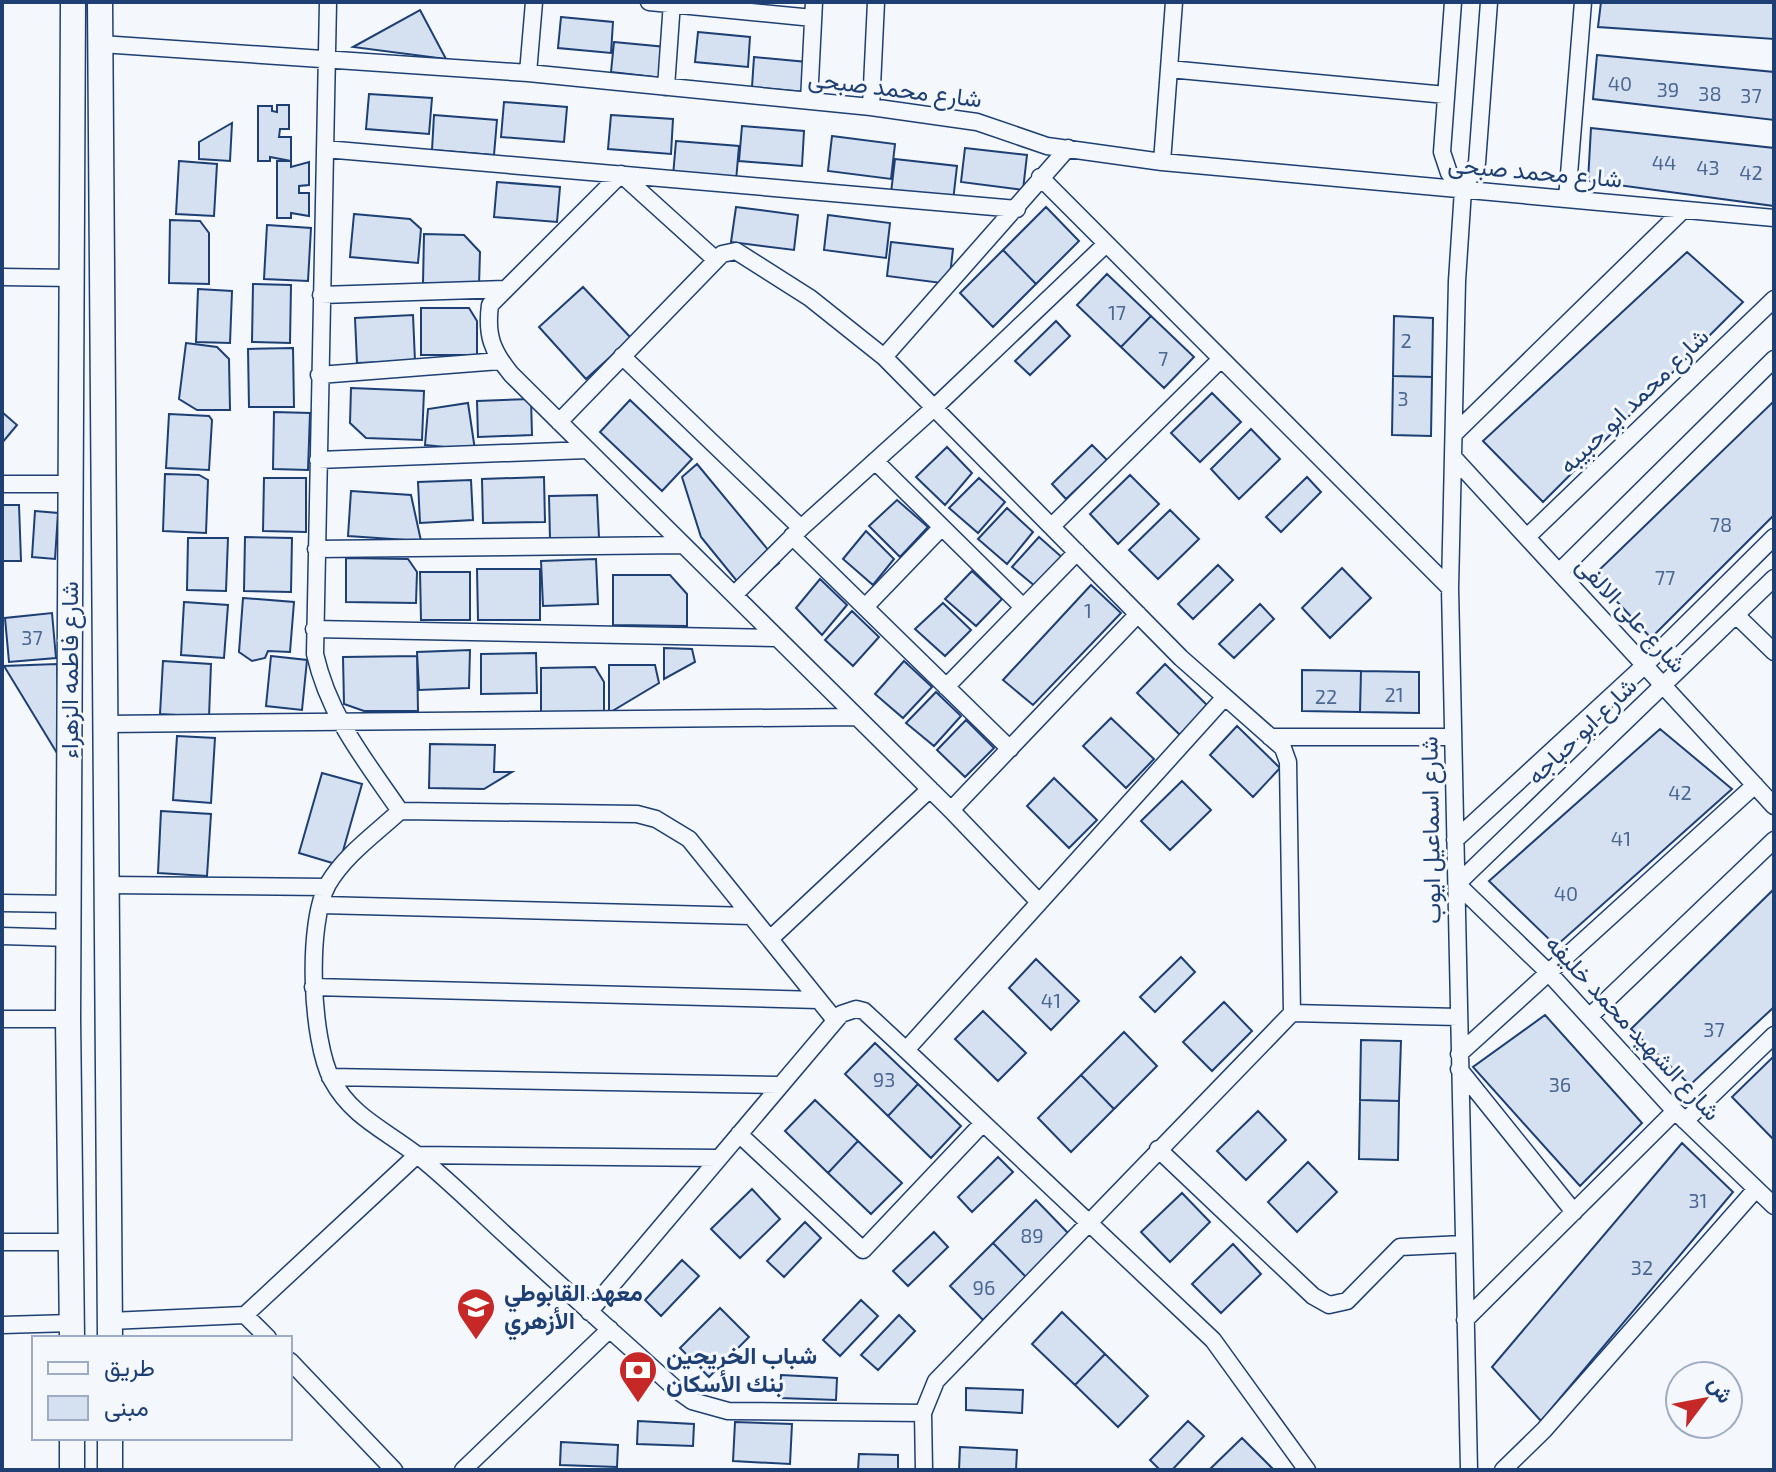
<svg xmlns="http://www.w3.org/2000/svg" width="1776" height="1472" font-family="'Exo 2',Vazirmatn,sans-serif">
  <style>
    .building { fill: #d5e0f0; stroke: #1d3f73; stroke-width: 2 }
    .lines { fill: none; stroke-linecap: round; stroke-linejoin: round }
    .street-casing { stroke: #1d3f73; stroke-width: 19 }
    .secondary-casing { stroke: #1d3f73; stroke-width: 27 }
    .street { stroke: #f4f7fb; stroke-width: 16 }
    .secondary { stroke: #f4f7fb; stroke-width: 24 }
    .labels { text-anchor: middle; stroke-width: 6; stroke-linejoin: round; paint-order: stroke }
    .number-label { font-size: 20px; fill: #4b6792 }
    .street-label { font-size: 24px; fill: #1d3f73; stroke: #f4f7fb }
    .poi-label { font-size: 24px; font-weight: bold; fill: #1d3f73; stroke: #f4f7fb; text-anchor: start }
  </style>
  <rect width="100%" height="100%" fill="#f4f7fb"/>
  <path class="building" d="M1601 2H1774V39L1598 27Z
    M420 10 446 59 353 47Z
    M561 17 613 22 611 53 558 48Z
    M698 32 750 37 748 67 695 62Z
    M614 42 666 47 663 78 611 72Z
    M1597 55 1774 72V120L1593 99Z
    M754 57 807 62 804 92 752 87Z
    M369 94 432 98 429 134 366 129Z
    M504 102 567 107 564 142 501 137Z
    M277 105H289V129H280L279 137H291V161L270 157V161H258V106H272V111L277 112Z
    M434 115 497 120 494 155 432 150Z
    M611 115 673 119 671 154 608 149Z
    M232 123 230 161 199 159V142Z
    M742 126 804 131 802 166 739 161Z
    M1591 128 1774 148V206L1588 181Z
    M832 136 895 144 891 179 828 171Z
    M676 141 739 146 736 181 673 176Z
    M965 148 1027 155 1023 190 961 182Z
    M895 159 957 166 953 201 891 193Z
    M179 161 217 164 214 216 176 214Z
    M277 161H291V167L309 162V185L299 186V193H309V216L291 213V218H277Z
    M497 182 560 187 557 222 494 217Z
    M736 207 798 215 794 250 731 242Z
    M1046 207 1079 241 1036 284 1003 250Z
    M354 214 410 219 421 229 418 263 350 257Z
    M828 215 890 223 886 258 824 250Z
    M170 220 200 221 209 233V284L169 283Z
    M267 225 311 228 308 281 264 279Z
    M424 234 464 235 480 252 479 285 423 283Z
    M891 242 953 249 949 284 887 276Z
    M1003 250 1036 284 993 327 960 293Z
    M1687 252 1743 302 1543 502 1483 441Z
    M1107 274 1151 316 1121 347 1077 305Z
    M253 284 291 285 290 343 252 342Z
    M583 287 631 338 586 379 539 327Z
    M198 289 232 291 230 343 196 342Z
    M421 308H469L477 321V355H421Z
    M413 315 415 361 357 363 355 318Z
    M1151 316 1194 357 1164 388 1121 347Z
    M1394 316 1433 318 1432 377 1393 376Z
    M1056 321 1070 336 1030 375 1015 361Z
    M186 343 217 347 229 359 230 410H197L179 399Z
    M293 348 294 407H249L248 349Z
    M1393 376 1432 377 1431 436 1392 435Z
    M351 388 424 391 422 440 366 438 350 423Z
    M1212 393 1241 422 1200 462 1171 433Z
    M531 399 532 435 478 437 477 401Z
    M630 400 692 459 662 491 600 432Z
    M1774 401V515L1651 638 1593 576Z
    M468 403 475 450 425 445 428 409Z
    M2 412 17 425 2 443Z
    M274 412 310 413 308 470 273 469Z
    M169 414 209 416 212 420 209 470 166 468Z
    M1251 429 1280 459 1239 499 1211 469Z
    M1092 445 1107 460 1066 499 1052 484Z
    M947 447 972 473 945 505 916 477Z
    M697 464 779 563 745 591 701 537 682 477Z
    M165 474 199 475 208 480 206 533 163 531Z
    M1130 475 1159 504 1118 544 1090 514Z
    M544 477 545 522 483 523 482 479Z
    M1307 477 1321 492 1281 532 1266 517Z
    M264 478H306V532L263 531Z
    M979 478 1005 502 978 533 949 508Z
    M471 480 473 520 420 523 418 482Z
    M351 491 411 495 421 541 348 536Z
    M597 495 599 538 550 539 549 496Z
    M897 500 928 527 900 557 869 526Z
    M2 505H19L21 561H2Z
    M1007 508 1033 532 1007 564 978 539Z
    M1170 510 1199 539 1158 579 1129 550Z
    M35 511 58 513 55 559 32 557Z
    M866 531 894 559 873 585 843 559Z
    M245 537 292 538 291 592 244 591Z
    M1039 537 1064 559 1036 587 1012 567Z
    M188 538H228L226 591 187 590Z
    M346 558 408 559 417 572 416 603 346 602Z
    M596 559 598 604 543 606 541 561Z
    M1218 565 1233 580 1193 619 1178 604Z
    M1342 568 1371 598 1330 638 1302 608Z
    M477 569H540V620H478Z
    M972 571 1002 599 976 626 945 599Z
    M420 572H470V620H421Z
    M613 575H670L687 594V626L613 625Z
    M820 579 847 605 822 635 796 608Z
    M1091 585 1121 613 1033 705 1003 680Z
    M243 598 294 602 290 652 268 651 265 658 252 661 239 652Z
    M184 602 228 605 224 658 181 655Z
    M943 603 971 630 945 656 915 629Z
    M1260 604 1274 619 1234 658 1219 644Z
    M852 611 879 637 853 666 825 640Z
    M52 613 56 658 9 662 5 618Z
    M664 648 692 649 695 662 664 679Z
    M470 650 469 688 419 690 417 652Z
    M536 653 537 693 481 694V654Z
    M271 656 307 660 302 710 266 706Z
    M417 656 418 711H364L344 704 343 657Z
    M163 661 211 664 209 717 160 714Z
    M904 661 932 687 903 718 875 694Z
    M57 664 60 758 4 666Z
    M1165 664 1208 706 1180 735 1137 693Z
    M609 665H655L659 683 609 713Z
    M595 667 604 682V717H541V668Z
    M1302 670 1361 671 1360 712 1302 711Z
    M1361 671 1419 672V713L1360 712Z
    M936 692 961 716 934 746 906 723Z
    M1111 718 1154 759 1126 788 1083 746Z
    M966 720 994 748 965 777 937 750Z
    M1237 726 1280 768 1253 797 1210 755Z
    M1660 729 1732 789 1556 946 1489 881Z
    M177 736 215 738 211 803 173 800Z
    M430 744 495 745 494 772H512L484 789 429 788Z
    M322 773 362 784 339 865 299 853Z
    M1054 778 1097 820 1069 848 1027 806Z
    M1182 781 1211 810 1170 850 1141 821Z
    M161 811 211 814 207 876 158 873Z
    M1774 889V1007L1690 1085 1631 1029Z
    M1181 957 1195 972 1155 1012 1140 997Z
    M1036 959 1079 1001 1051 1030 1009 988Z
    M1224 1002 1252 1031 1212 1071 1183 1042Z
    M983 1011 1026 1053 998 1081 955 1039Z
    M1545 1015 1642 1123 1580 1186 1473 1067Z
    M1124 1032 1157 1066 1114 1109 1081 1075Z
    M1361 1040 1401 1041 1399 1101 1360 1100Z
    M875 1043 918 1084 888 1116 845 1074Z
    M1774 1056V1140L1732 1097Z
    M1081 1075 1114 1109 1071 1152 1038 1118Z
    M918 1084 961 1126 931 1158 888 1116Z
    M815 1100 858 1141 828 1173 785 1131Z
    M1360 1100 1399 1101 1398 1160 1359 1159Z
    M1258 1111 1286 1140 1246 1180 1217 1151Z
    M858 1141 902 1183 871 1214 828 1173Z
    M1682 1143 1733 1192 1541 1421 1492 1367Z
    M998 1157 1013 1172 972 1212 958 1197Z
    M1308 1162 1337 1192 1297 1232 1268 1202Z
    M752 1189 780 1219 740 1258 711 1229Z
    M1182 1193 1210 1222 1170 1262 1141 1232Z
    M1036 1200 1069 1234 1026 1277 993 1243Z
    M805 1222 821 1238 784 1277 767 1261Z
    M934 1232 948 1247 908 1286 893 1271Z
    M993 1243 1026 1277 983 1320 950 1286Z
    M1233 1244 1261 1274 1221 1313 1192 1284Z
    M682 1260 699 1276 661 1316 645 1300Z
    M861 1300 878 1316 840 1356 823 1340Z
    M720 1308 749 1337 709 1377 680 1348Z
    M1062 1312 1105 1354 1075 1385 1032 1344Z
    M899 1315 915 1331 878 1370 861 1355Z
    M1105 1354 1148 1396 1118 1427 1075 1385Z
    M781 1375 837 1378 836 1400 780 1398Z
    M966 1388 1023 1390 1022 1413 966 1410Z
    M638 1421 694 1424 693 1446 637 1444Z
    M1188 1421 1204 1436 1172 1470H1160L1150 1460Z
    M735 1422 792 1424 790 1464 733 1461Z
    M1242 1438 1274 1470H1209Z
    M561 1442 618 1445 617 1467 560 1465Z
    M960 1447 1017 1450 1016 1470H959Z
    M859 1454 898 1455V1470H858Z"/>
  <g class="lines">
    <g class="street-casing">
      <path id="street" d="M328 2 315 654C329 716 365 760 400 811
        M649 2 813 18
        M1453 2 1442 152 1449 173 1463 190
        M101 44 528 73 871 107 977 122 1047 146 1162 162 1774 218
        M1169 69 1446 95
        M528 73 534 2
        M666 87 672 2
        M809 101 814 2
        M871 107 876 2
        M325 149 1017 209
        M1162 162 1174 2
        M1040 177 1450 588
        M1463 190 1457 281 1450 588 1469 1470
        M1463 190 1477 163 1489 2
        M1567 199 1583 2
        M716 260 621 174 490 305C486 335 492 351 511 374L951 810 1039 902
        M2 277 74 278
        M321 295 506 289
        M622 356 801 528
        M884 357 1068 148
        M319 375 500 361
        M559 422 722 254 736 251 810 298 884 357 1181 658 1283 748 1288 762 1292 1013 936 1381 923 1413 924 1470
        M1454 434 1683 210
        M1453 457 1774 806
        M318 460 587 450
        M875 461 1023 607
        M2 484H71
        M1052 526 1221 359
        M792 536 1010 749
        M1527 537 1774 299
        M316 549 683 545
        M1559 572 1774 359
        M1774 578 1457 884 1549 973 1675 1111 1774 1206
        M734 595 801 528 935 407 1106 244
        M865 607 942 527
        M1737 616 1774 652
        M314 629 777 638
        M946 687 1077 552
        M105 724 857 717
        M1270 737H1453
        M951 810 1138 614
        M1455 840 1645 665 1774 537
        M105 885 326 887
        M2 903 69 904
        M321 905 751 916
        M2 936 70 938
        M770 939 930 789
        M313 987 818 1000
        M1292 1013 1458 1017
        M1589 1017 1774 840
        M2 1019H68
        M835 1020 689 839 656 819 637 814 400 811C375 834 345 855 328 884 306 923 311 1041 332 1080 352 1117 385 1130 417 1155 450 1181 480 1212 511 1240 566 1291 622 1340 678 1391L692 1401 728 1411 923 1413
        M906 1050 1224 698
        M1459 1054 1755 785
        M1459 1069 1574 1212
        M330 1077 778 1085
        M1685 1121 1774 1035
        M739 1134 863 1250 983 1123
        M1158 1149 1313 1296 1329 1305 1347 1301 1400 1247 1463 1244
        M2 1242H71
        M589 1312 841 1014 856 1009 864 1011 906 1050 1213 1340 1307 1470
        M245 1315 417 1155 718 1158
        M1465 1320 1675 1111
        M110 1321 245 1315 268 1338
        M2 1325 72 1323
        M290 1361 394 1470
        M463 1470 610 1329
        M1503 1470 1544 1430 1756 1189"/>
    </g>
    <g class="secondary-casing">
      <path id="secondary" d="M100 2 110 1338
        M72 1338 68 1019 73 2
        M72 1438V1470
        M110 1470V1438"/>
    </g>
    <use href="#street" class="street"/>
    <use href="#secondary" class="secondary"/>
  </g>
  <defs>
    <g id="school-pin" transform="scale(2)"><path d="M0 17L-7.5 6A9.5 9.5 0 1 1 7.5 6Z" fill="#c62828" stroke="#f4f7fb"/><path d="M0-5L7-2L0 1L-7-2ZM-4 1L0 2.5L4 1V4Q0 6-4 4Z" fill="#fff"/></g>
    <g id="bank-pin" transform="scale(2)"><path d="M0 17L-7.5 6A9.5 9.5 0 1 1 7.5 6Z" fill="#c62828" stroke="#f4f7fb"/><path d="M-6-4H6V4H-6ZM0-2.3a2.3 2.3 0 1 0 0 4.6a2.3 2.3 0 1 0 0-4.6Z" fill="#fff"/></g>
  </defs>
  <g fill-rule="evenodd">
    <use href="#school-pin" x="476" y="1307"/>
    <use href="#bank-pin" x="638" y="1370"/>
  </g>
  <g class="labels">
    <g class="number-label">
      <text x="1620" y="91">40</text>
      <text x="1668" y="97">39</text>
      <text x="1710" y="101">38</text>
      <text x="1751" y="103">37</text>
      <text x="1664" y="170">44</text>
      <text x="1708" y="175">43</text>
      <text x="1751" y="180">42</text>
      <text x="1117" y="320">17</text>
      <text x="1406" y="348">2</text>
      <text x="1163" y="366">7</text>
      <text x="1403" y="406">3</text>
      <text x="1721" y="532">78</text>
      <text x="1665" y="585">77</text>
      <text x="1088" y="618">1</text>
      <text x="32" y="645">37</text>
      <text x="1394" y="702">21</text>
      <text x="1326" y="704">22</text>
      <text x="1680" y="800">42</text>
      <text x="1621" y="846">41</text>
      <text x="1566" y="901">40</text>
      <text x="1051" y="1008">41</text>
      <text x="1714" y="1037">37</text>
      <text x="884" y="1087">93</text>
      <text x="1560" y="1092">36</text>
      <text x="1698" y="1208">31</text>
      <text x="1032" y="1243">89</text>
      <text x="1642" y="1275">32</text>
      <text x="984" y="1295">96</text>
    </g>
    <g class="street-label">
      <text transform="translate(895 89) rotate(7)" y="8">شارع محمد صبحى</text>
      <text transform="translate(1535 172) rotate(5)" y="8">شارع محمد صبحى</text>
      <text transform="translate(1634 401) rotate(-44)" y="8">شارع محمد ابو حبيبه</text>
      <text transform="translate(1631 615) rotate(47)" y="8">شارع على الالفى</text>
      <text transform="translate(70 670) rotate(-90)" y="8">شارع فاطمه الزهراء</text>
      <text transform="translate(1582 731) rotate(-44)" y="8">شارع ابو حباجه</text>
      <text transform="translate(1431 830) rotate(-91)" y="8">شارع اسماعيل ايوب</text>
      <text transform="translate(1633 1028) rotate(47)" y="8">شارع الشهيد محمد خليفه</text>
    </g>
    <g class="poi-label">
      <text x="504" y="1301">معهد القابوطي<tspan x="504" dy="28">الأزهري</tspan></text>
      <text x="666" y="1364">شباب الخريجين<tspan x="666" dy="28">بنك الأسكان</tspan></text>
    </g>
  </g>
  <rect width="1776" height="1472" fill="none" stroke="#1d3f73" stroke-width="8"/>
  <rect x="32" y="1336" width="260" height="104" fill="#f4f7fb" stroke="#9eadc5" stroke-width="2"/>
  <rect x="48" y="1362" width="40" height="12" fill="#f4f7fb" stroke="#9eadc5" stroke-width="2"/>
  <text x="104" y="1376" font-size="24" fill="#1d3f73">طريق</text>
  <rect x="48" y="1396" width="40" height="24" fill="#d5e0f0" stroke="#9eadc5" stroke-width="2"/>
  <text x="104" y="1416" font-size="24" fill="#1d3f73">مبنى</text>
  <g transform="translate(1704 1400) rotate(58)"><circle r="38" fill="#f4f7fb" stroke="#9eadc5" stroke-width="2"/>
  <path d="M0-6L14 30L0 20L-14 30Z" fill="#c62828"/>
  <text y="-12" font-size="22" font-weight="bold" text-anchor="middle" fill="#1d3f73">ش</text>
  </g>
</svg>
